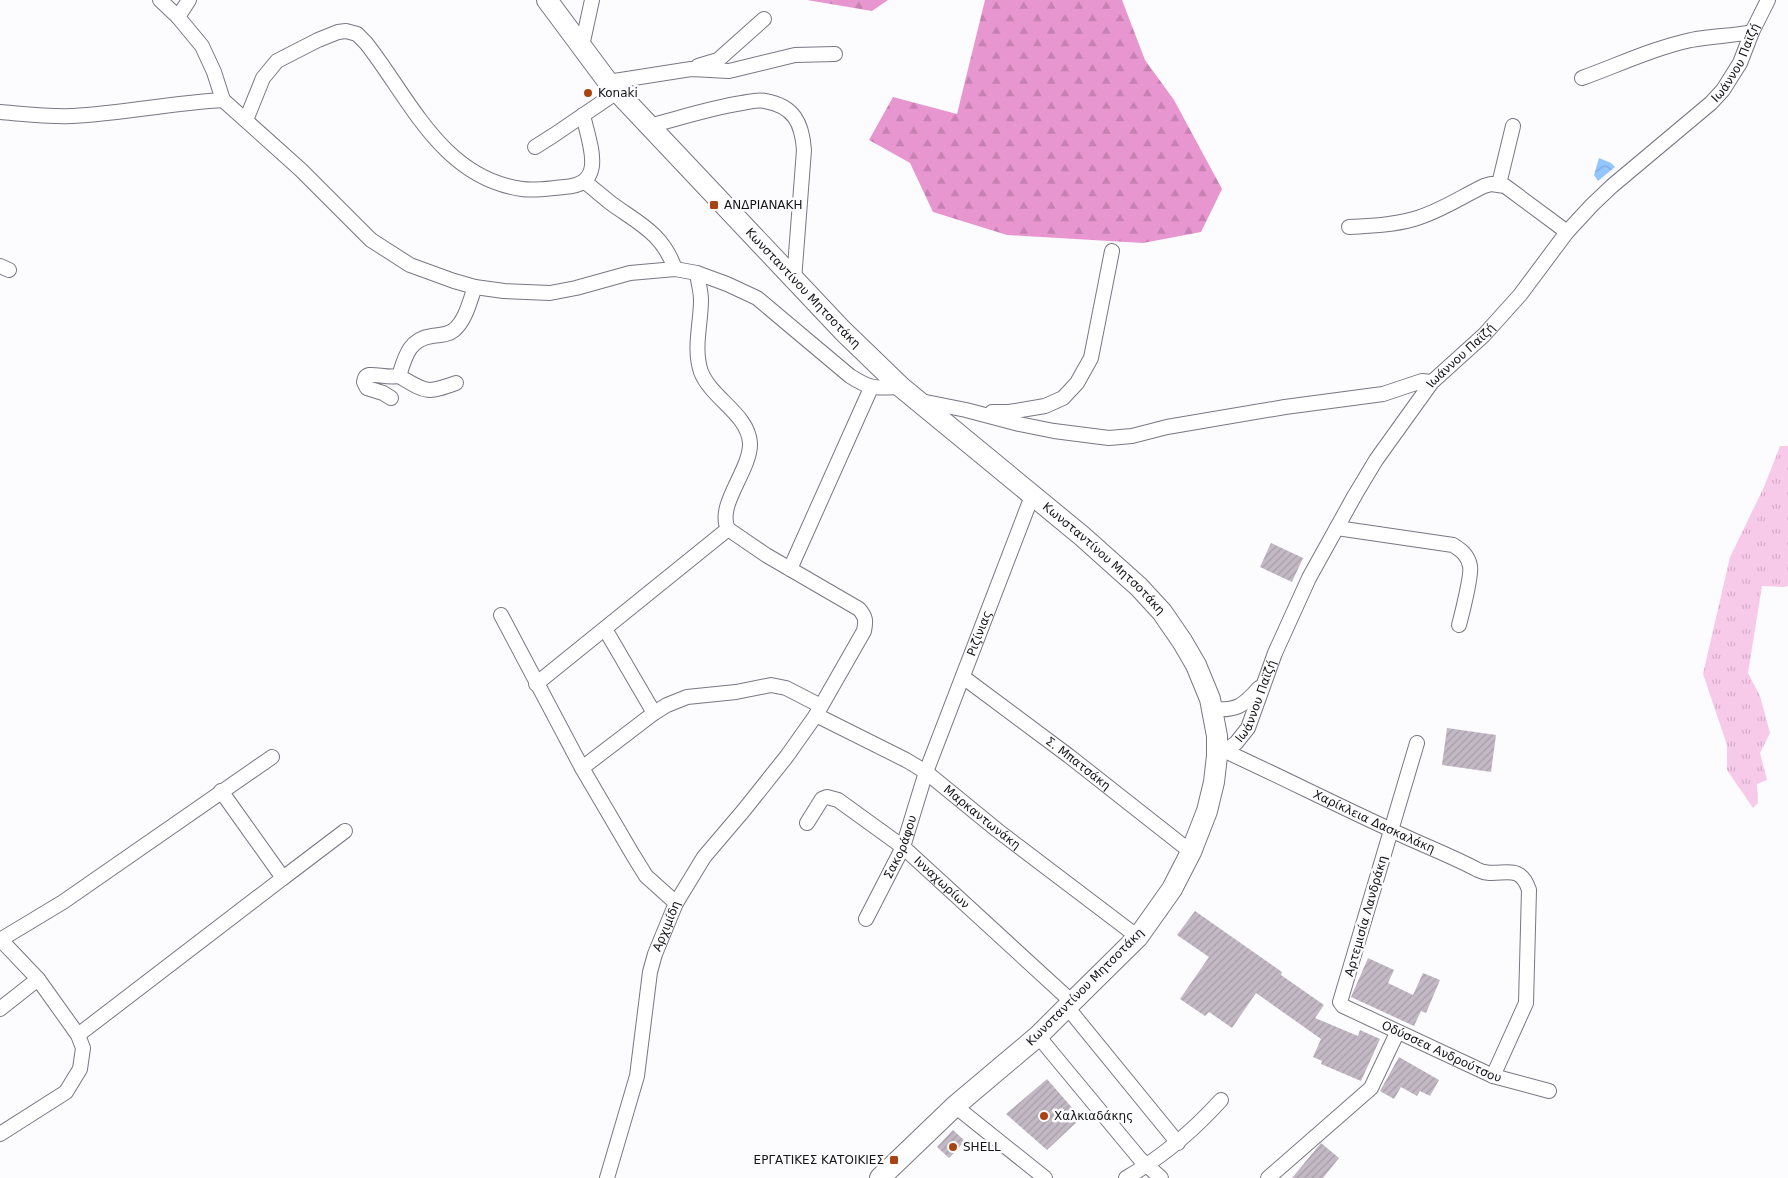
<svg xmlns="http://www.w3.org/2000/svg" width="1788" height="1178" font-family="'DejaVu Sans',sans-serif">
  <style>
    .grass { fill: url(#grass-tufts) }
    .forest { fill: url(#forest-firs) }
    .water { fill: url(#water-waves) }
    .building { fill: url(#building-hatch) }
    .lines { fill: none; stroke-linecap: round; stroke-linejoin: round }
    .minor-casing { stroke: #797783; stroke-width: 16 }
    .secondary-casing { stroke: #797783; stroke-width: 22 }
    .minor { stroke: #fff; stroke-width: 14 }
    .secondary { stroke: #fff; stroke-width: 20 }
    .poi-dot { fill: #a84411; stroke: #fcfbfe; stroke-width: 2 }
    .labels { text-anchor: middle; stroke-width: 5; stroke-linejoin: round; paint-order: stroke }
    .street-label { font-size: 12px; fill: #151419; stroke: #fcfbfe }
    .poi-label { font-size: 12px; fill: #151419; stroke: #fcfbfe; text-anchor: start }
  </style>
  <defs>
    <pattern id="grass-tufts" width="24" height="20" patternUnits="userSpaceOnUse" patternTransform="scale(1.25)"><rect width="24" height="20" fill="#f8caea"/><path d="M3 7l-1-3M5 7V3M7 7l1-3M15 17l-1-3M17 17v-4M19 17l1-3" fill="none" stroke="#d4adc8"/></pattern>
    <pattern id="forest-firs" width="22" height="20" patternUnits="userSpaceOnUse" patternTransform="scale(1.25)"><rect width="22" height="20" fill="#e896d0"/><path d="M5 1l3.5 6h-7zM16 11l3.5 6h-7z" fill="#c680b2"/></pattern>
    <pattern id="water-waves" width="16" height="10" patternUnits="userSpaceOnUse" patternTransform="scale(1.25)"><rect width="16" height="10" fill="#93c6ff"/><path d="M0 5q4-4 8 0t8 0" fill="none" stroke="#7ea9da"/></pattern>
    <pattern id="building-hatch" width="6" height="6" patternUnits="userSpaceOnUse" patternTransform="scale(1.25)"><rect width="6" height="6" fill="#c2b9c5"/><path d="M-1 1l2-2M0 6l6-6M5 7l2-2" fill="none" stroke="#a69ea9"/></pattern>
  </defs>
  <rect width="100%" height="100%" fill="#fcfbfe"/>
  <path class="grass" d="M1780 446H1788V586L1784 587 1762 586 1748 673 1760 696 1770 733 1760 753 1767 780 1757 784 1758 803 1753 808 1727 770V745L1703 674 1730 557 1764 487Z"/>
  <path class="forest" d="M807 0H888L872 11Z
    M985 0H1122L1145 60 1174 100 1222 189 1201 232 1143 243 1007 235 933 212 910 163 869 140 893 97 957 114Z"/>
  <path class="water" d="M1599 158 1611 163 1615 167 1598 181 1594 175Z"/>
  <path class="building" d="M1271 543 1303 558 1292 582 1260 567Z
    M1447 728 1496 735 1491 772 1442 765Z
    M1195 911 1282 972 1281 975 1324 1005 1315 1018 1358 1036 1360 1030 1380 1039 1361 1081 1321 1064 1322 1061 1313 1057 1321 1039 1256 993 1232 1028 1209 1012 1205 1016 1180 999 1209 957 1177 935Z
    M1368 958 1394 970 1388 983 1413 995 1423 973 1440 980 1426 1013 1421 1011 1414 1026 1351 997Z
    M1399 1057 1439 1080 1430 1096 1420 1091 1417 1096 1401 1087 1394 1099 1380 1091Z
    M1047 1079 1081 1118 1047 1150 1006 1114Z
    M953 1130 965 1141 949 1158 937 1147Z
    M1321 1143 1339 1158 1323 1178H1292Z"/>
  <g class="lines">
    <g class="minor-casing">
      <g id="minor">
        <path d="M160 0 178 17 202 46 214 72 223 100 301 170 371 240 410 265 454 281 475 287 504 291 550 293 576 288 630 273 675 269 697 273 727 284 757 298 850 376C872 390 876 388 901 387"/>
        <path d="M178 17 189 0"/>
        <path d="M582 46 592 0"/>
        <path d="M698 66 718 60 764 19"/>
        <path d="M1582 78C1618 65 1654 48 1691 40 1712 36 1732 36 1752 32"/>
        <path d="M608 82 691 69 729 71 795 55 835 54"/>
        <path d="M0 112C24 114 49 117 73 116 123 113 173 103 223 100"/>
        <path d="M246 120 263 78 277 61 318 40 338 32 346 31 357 34 366 43C410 99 442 178 522 189 536 191 551 188 564 187 608 185 589 143 583 115"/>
        <path d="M649 126C680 118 710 108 742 103 749 102 758 99 765 101 794 106 802 123 804 150L794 280"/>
        <path d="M535 147 554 135 617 92"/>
        <path d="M585 182C594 189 603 197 612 204 640 224 663 234 675 269"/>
        <path d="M1499 184 1513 126"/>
        <path d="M1349 227C1371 226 1393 225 1414 219 1439 212 1461 197 1484 186L1491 184 1505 186 1567 232"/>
        <path d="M0 266 9 270"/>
        <path d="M399 376C426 392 426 394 456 383"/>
        <path d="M391 398 383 393 367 388 364 382C365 378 365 376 369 375 376 374 389 378 399 376 405 357 409 339 432 336 440 335 448 335 454 330 466 320 470 300 475 287"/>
        <path d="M921 401 966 410 1019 424 1054 431 1109 438 1132 436 1167 427 1285 407 1383 394 1422 381 1432 382"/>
        <path d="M992 412H1009L1045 406 1063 398 1077 383 1091 358 1112 251"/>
        <path d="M1337 528 1453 545C1461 550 1468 555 1470 566 1472 574 1462 614 1459 625"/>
        <path d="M790 569 871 388"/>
        <path d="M501 615 582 768 633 855 646 876 676 903"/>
        <path d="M605 629 654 713"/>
        <path id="s1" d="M963 677 1069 756 1191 852"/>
        <path d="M536 684 728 529"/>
        <path d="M1212 709C1237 711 1243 706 1259 688"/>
        <path id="s2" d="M816 715 906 760 926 772 997 830 1138 937"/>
        <path id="s3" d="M1417 743 1340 1002 1343 1006 1493 1076 1549 1091"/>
        <path id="s4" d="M1225 751C1279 776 1333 803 1387 828 1417 843 1448 854 1478 870 1498 880 1519 859 1529 890L1526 1003 1493 1076"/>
        <path id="s5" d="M1217 756 1236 743 1248 728 1275 653 1309 578 1355 495 1376 460 1432 382 1484 335 1520 295 1567 232 1592 205 1612 186 1711 103 1723 90 1740 63 1752 32 1768 0"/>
        <path d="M582 768 654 713 667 705 687 697 736 692 771 685 786 688 821 706"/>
        <path id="s6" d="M807 823 822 799 827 797 838 800 903 847 1072 1002"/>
        <path d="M283 878 345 831"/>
        <path id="s7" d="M866 919 903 847 926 772 1032 496"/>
        <path d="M0 939 38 979 78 1035 83 1048 80 1069 66 1092 0 1134"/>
        <path d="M0 940 63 902 272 757"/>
        <path d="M1067 1007 1178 1143"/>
        <path d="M0 1009 38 979"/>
        <path d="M78 1035 283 878 221 791"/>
        <path d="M1038 1036 1140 1159 1161 1178"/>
        <path d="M955 1106 1045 1178"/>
        <path id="s8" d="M607 1178 637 1076 650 972 655 954 676 903 704 857 744 810 787 756 816 715 864 631C866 621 866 617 859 609L766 555 728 529C716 505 751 470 750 443 748 414 712 399 701 372 693 348 701 324 701 300 701 291 698 282 697 273"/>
        <path d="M1126 1178C1162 1157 1193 1131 1221 1100"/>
        <path d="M1268 1178 1371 1088 1397 1033"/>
      </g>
    </g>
    <g class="secondary-casing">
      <g id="secondary">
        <path id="s9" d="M547 0 608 82 843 331 901 387 1082 536 1139 587 1162 612 1182 641 1196 665 1210 699 1217 736V756L1214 782 1207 811 1191 852 1172 889 1138 937 1067 1007 1038 1036 955 1106 880 1178"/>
      </g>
    </g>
    <use href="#minor" class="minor"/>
    <use href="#secondary" class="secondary"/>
  </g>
  <g class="poi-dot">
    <circle cx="588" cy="93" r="5"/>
    <rect x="709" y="200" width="10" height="10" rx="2.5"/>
    <circle cx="1044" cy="1116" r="5"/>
    <circle cx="953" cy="1147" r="5"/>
    <rect x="889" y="1155" width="10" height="10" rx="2.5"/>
  </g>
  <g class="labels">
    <g class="street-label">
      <text dy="4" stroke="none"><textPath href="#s5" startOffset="880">Ιωάννου Παϊζή</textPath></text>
      <text dy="4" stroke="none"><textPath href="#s9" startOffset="386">Κωνσταντίνου Μητσοτάκη</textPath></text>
      <text dy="4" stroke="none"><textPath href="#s5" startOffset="475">Ιωάννου Παϊζή</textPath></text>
      <text dy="4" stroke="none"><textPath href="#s9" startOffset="791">Κωνσταντίνου Μητσοτάκη</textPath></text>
      <text dy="4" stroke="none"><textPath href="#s7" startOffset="308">Ριζίνιας</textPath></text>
      <text dy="4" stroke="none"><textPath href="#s5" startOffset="70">Ιωάννου Παϊζή</textPath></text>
      <text dy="4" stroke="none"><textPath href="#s1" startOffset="144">Σ. Μπατσάκη</textPath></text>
      <text dy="4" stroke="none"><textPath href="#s2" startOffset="196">Μαρκαντωνάκη</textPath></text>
      <text dy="4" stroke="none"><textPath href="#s4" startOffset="165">Χαρίκλεια Δασκαλάκη</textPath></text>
      <text dy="4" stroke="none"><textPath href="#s7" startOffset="80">Σακοράφου</textPath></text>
      <text dy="4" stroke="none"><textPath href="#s6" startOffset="178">Ινναχωρίων</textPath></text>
      <text transform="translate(1366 916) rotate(-74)" y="4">Αρτεμισία Λανδράκη</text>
      <text dy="4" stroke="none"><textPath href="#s8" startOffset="260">Αρχιμίδη</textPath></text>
      <text transform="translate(1085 987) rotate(-45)" y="4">Κωνσταντίνου Μητσοτάκη</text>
      <text dy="4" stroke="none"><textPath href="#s3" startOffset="384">Οδύσσεα Ανδρούτσου</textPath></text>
    </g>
    <g class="poi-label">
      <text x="598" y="97">Konaki</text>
      <text x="724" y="209">ΑΝΔΡΙΑΝΑΚΗ</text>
      <text x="1054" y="1120">Χαλκιαδάκης</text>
      <text x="963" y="1151">SHELL</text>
      <text x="884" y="1164" text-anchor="end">ΕΡΓΑΤΙΚΕΣ ΚΑΤΟΙΚΙΕΣ</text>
    </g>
  </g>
</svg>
